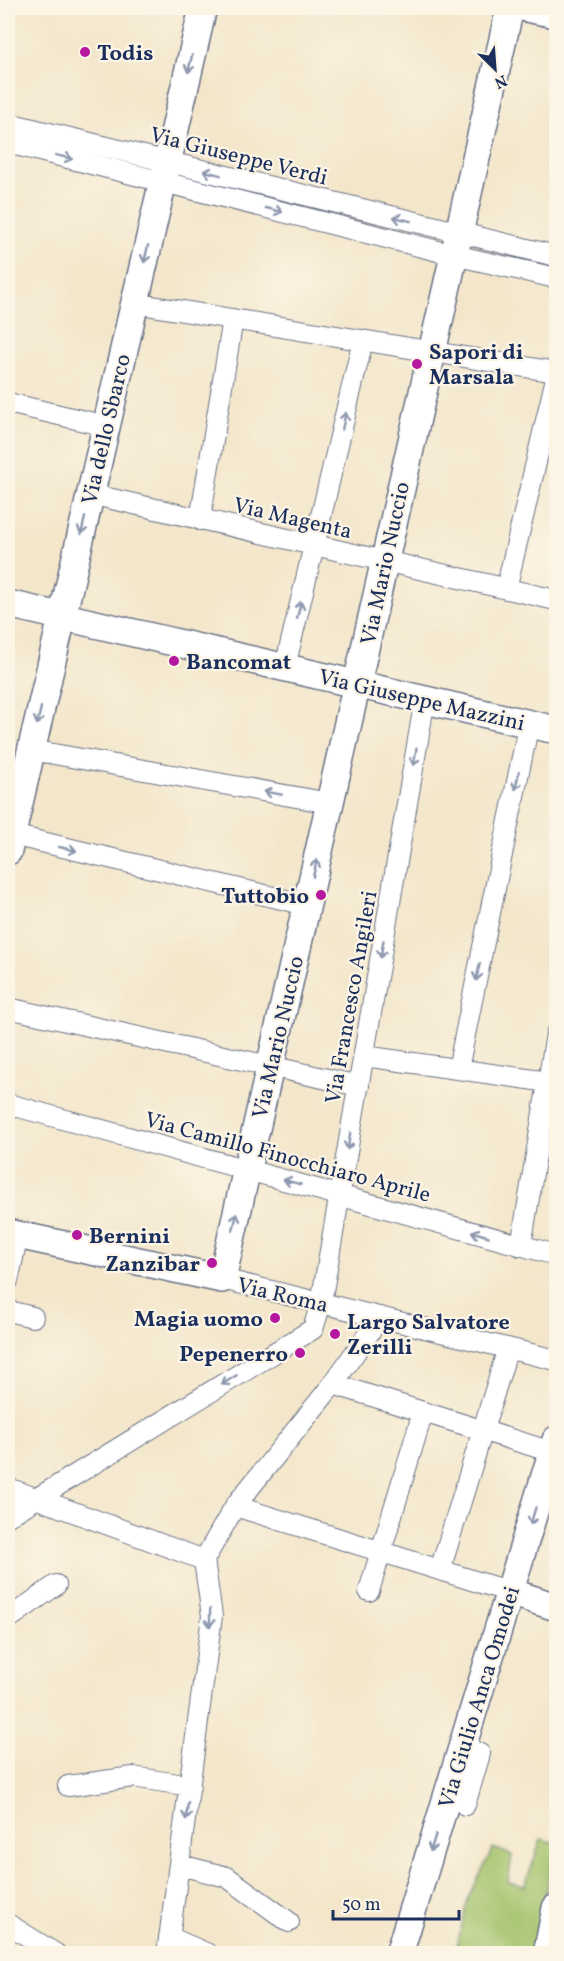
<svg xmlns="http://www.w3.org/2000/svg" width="564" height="1961" font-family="Vollkorn,serif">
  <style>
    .green { fill: #a2c26b; stroke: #5e7864; stroke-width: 1.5 }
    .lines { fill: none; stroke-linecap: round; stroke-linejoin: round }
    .street-casing { stroke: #676f84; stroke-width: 22 }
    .secondary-casing { stroke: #676f84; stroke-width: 30 }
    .street { stroke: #fff; stroke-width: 20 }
    .secondary { stroke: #fff; stroke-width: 27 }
    .oneway { stroke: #8d97ae }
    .poi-dot { fill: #b5179e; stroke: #fcf5e5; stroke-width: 2 }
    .labels { text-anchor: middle; stroke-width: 4.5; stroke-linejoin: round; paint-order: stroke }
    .poi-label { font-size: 22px; font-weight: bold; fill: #1b2f5e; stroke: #fcf5e5; text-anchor: start }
    .street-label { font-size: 22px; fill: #1b2f5e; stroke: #fcf5e5 }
  </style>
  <rect width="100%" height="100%" fill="#fcf5e5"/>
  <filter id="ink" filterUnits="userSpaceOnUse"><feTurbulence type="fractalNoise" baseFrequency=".0167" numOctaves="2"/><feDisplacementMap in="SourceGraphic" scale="12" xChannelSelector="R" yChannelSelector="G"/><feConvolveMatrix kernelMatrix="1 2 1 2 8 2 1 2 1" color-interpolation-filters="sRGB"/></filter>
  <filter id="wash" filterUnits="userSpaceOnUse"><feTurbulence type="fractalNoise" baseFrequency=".008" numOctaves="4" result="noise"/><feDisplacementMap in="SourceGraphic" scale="24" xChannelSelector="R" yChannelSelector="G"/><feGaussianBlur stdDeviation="1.35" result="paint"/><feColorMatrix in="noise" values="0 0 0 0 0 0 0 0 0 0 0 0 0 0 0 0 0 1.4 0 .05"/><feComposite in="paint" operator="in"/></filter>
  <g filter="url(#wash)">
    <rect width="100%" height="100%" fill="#f3e6ca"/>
    <path class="green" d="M541 1839 556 1843 533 1953 455 1954 468 1899 493 1848 512 1855 508 1883 525 1886Z"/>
  </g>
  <g filter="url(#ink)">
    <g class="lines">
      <g class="street-casing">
        <path id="street" d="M8 123 556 256
          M8 143 454 255 556 278
          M134 303 556 372
          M8 403 106 426
          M90 494 556 600
          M200 520 233 319
          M506 589 556 378
          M285 667 363 340
          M31 750 330 803
          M8 834 307 905
          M8 1008 359 1086
          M364 1056 556 1083
          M458 1069 529 723
          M8 1104 556 1255
          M521 1246 556 1034
          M222 1279 556 1360
          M8 1281 18 1235
          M8 1311 33 1317
          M333 1384 552 1452
          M8 1488 204 1560
          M235 1506 510 1592
          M8 1516 313 1329 321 1303 425 699
          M204 1560 235 1506 333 1384 380 1317
          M440 1570 508 1348
          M369 1591 423 1412
          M8 1619 56 1585
          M463 1746 480 1754 465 1805
          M68 1786 133 1777 190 1786
          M180 1865 227 1877 289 1922
          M8 1924 56 1954
          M169 1937 208 1954
          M167 1954 212 1616 204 1560"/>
      </g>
      <g class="secondary-casing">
        <path id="secondary" d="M526 8 556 14
          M8 604 556 730
          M8 851 203 8
          M8 1233 222 1279 510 8
          M510 1592 556 1607
          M399 1954 556 1440
          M547 1954 556 1908"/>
      </g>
      <use href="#street" class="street"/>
      <use href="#secondary" class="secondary"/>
    </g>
    <defs><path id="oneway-shaft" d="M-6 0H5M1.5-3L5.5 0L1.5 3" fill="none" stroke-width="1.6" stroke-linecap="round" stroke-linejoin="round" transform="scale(1.5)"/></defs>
    <g class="oneway">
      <use href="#oneway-shaft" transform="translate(190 64) rotate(103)"/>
      <use href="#oneway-shaft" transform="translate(64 157) rotate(14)"/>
      <use href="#oneway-shaft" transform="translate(212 173) rotate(-166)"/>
      <use href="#oneway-shaft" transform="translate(274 210) rotate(14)"/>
      <use href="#oneway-shaft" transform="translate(402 219) rotate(-166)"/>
      <use href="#oneway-shaft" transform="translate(146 254) rotate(103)"/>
      <use href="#oneway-shaft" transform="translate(344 421) rotate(-77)"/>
      <use href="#oneway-shaft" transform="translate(83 526) rotate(103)"/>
      <use href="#oneway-shaft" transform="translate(299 610) rotate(-77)"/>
      <use href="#oneway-shaft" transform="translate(39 716) rotate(103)"/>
      <use href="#oneway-shaft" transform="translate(415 757) rotate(100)"/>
      <use href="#oneway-shaft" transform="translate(517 781) rotate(102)"/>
      <use href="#oneway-shaft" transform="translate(273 793) rotate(-170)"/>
      <use href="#oneway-shaft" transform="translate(68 849) rotate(13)"/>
      <use href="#oneway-shaft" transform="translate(315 868) rotate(-77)"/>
      <use href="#oneway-shaft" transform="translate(382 949) rotate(100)"/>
      <use href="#oneway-shaft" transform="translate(478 972) rotate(102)"/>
      <use href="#oneway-shaft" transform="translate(349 1141) rotate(100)"/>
      <use href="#oneway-shaft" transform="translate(292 1182) rotate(-165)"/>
      <use href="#oneway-shaft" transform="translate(235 1222) rotate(-77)"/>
      <use href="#oneway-shaft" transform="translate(480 1234) rotate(-164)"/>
      <use href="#oneway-shaft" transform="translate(229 1380) rotate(148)"/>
      <use href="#oneway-shaft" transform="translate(533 1516) rotate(107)"/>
      <use href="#oneway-shaft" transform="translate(210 1618) rotate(91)"/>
      <use href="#oneway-shaft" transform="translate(187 1811) rotate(97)"/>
      <use href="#oneway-shaft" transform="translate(433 1843) rotate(107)"/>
    </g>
  </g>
  <g class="poi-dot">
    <circle cx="85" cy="52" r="6"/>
    <circle cx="417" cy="364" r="6"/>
    <circle cx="174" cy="661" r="6"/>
    <circle cx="321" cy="895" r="6"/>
    <circle cx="77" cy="1235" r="6"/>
    <circle cx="212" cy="1263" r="6"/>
    <circle cx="275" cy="1318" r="6"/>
    <circle cx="335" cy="1334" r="6"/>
    <circle cx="300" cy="1353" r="6"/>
  </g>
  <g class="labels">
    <g class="poi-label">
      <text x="97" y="60">Todis</text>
      <text x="429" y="359">Sapori di<tspan x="429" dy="25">Marsala</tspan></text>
      <text x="186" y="669">Bancomat</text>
      <text x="309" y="903" text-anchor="end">Tuttobio</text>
      <text x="89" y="1243">Bernini</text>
      <text x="200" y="1271" text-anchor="end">Zanzibar</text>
      <text x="263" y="1326" text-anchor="end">Magia uomo</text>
      <text x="347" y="1329">Largo Salvatore<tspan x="347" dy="25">Zerilli</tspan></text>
      <text x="288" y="1361" text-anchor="end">Pepenerro</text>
    </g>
    <g class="street-label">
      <text transform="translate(239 155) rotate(14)" y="8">Via Giuseppe Verdi</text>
      <text transform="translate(105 429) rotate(-77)" y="8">Via dello Sbarco</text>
      <text transform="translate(293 517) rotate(13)" y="8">Via Magenta</text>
      <text transform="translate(384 563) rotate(-78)" y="8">Via Mario Nuccio</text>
      <text transform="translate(422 699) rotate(13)" y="8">Via Giuseppe Mazzini</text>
      <text transform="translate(350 997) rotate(-80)" y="8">Via Francesco Angileri</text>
      <text transform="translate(277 1037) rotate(-77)" y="8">Via Mario Nuccio</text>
      <text transform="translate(288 1156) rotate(15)" y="8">Via Camillo Finocchiaro Aprile</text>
      <text transform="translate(283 1294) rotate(13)" y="8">Via Roma</text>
      <text transform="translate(478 1697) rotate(-73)" y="8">Via Giulio Anca Omodei</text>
    </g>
  </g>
  <rect width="564" height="1961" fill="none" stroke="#fcf5e5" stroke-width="30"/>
  <g transform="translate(495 69) rotate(155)" stroke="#fcf5e5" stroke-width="4.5" paint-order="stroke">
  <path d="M0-4.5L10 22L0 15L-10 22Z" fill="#1b2f5e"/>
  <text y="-9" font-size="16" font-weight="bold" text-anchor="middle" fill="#1b2f5e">N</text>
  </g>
  <path d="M333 1910v9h126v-9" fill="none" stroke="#1b2f5e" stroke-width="3"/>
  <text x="342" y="1910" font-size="18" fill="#1b2f5e" stroke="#fcf5e5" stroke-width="4.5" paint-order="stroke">50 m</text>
</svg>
